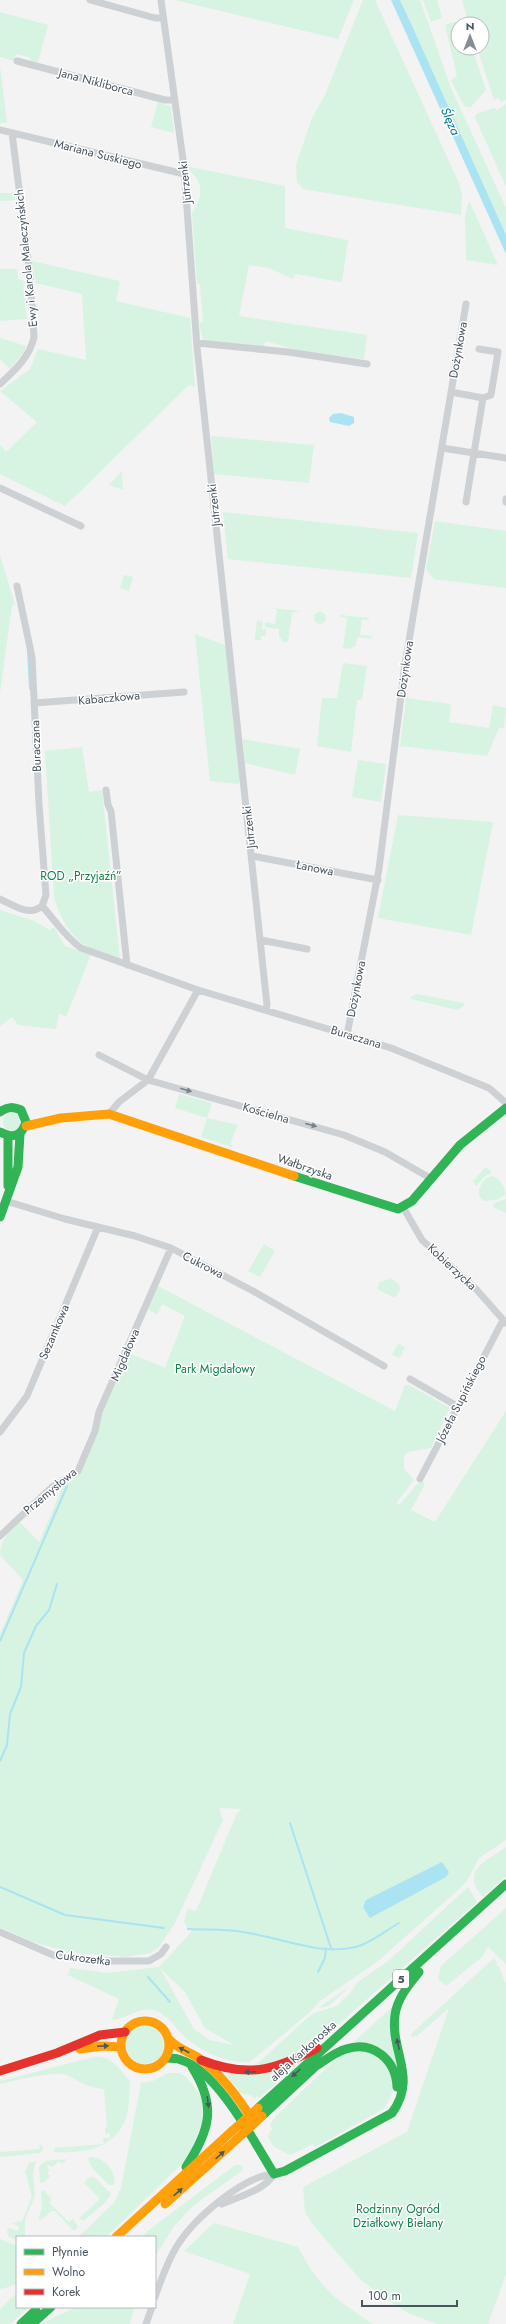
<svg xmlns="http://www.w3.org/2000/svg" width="506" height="2324" font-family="Jost,sans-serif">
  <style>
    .green { fill: #d7f3e1; fill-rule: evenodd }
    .water { fill: #aae4f2 }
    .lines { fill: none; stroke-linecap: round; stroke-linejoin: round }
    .stream { stroke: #aae4f2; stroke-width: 2 }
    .street { stroke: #ced1d4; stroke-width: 7 }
    .fast { stroke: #30b455; stroke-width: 9 }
    .slow { stroke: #ff9f0a; stroke-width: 9 }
    .jam { stroke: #e5322d; stroke-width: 9 }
    .slow-bridge { stroke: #ff9f0a; stroke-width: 9 }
    .oneway { fill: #778089 }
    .oneway2 { fill: #475a60 }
    .labels { text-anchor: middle; stroke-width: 3; stroke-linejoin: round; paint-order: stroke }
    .shield { fill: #fff; stroke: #7f8890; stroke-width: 1 }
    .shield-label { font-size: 11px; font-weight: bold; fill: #485561 }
    .street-label { font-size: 12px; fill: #485561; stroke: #fff }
    .park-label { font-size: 12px; fill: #12834a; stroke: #fff }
    .water-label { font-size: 13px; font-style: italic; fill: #06809f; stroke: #fff }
  </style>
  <rect width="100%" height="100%" fill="#f3f3f3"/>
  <path class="green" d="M175 0H354L338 39Z
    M363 0H375L459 183 462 194 461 215 303 189 297 182 296 165 312 118 325 95Z
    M400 0H420L451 88 506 208V235Z
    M423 0H437L442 18 431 22Z
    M462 0H506V100L501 102 498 98 494 100 477 48H482V24H469Z
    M0 12 48 25 38 63 31 61 29 57 16 54 14 61 0 57Z
    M463 19 465 24H458V48H472L486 90 470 108 464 106 451 80 457 76 445 25Z
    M0 66 7 123H0Z
    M158 102 171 107 174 133 151 127Z
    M506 104V187L475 117 476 114 494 108 497 110Z
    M190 167 285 186V228L348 240 342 282 295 274 293 279 269 268 249 265 239 316 367 335 364 359 299 351 266 341 264 346 203 341 199 322H203L200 285 197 283 192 213C204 196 204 181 187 169Z
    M0 193H14L15 200 0 201Z
    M469 201 498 265 466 260 465 216Z
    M32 261 120 281 116 301 190 318 195 387 189 385 65 506 0 474V445L6 452 37 422 0 391 30 369 38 349 86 360 82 294 36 283Z
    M0 269H17L18 279 23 280 27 319 0 321Z
    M0 338 26 346 24 352 10 369 0 359Z
    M211 436 314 445 309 483 214 474Z
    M122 471 123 490 109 485Z
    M223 512 418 533 411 578 228 559Z
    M435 521 506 531V588L434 579 426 569Z
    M0 555 15 605H12L0 693Z
    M124 575 133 577 129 591 120 588Z
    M271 608 300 611 292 613 288 642H283L279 636V629L265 627V622L275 624 277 610Z
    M314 618a6 6 0 1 1 12 0a6 6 0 1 1-12 0Z
    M340 615 369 618V620H362L360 635 372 636 371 639 357 637 356 645 350 649 343 648 347 618 340 617Z
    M257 620 263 622 262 629H266V636H261V640H255Z
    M195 634 227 646 242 779 238 784 210 781Z
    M343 663 367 666 362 700H357L351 752 317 746 322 698H337Z
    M406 698 451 704 449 722 489 728 493 705 506 708 504 728H499L487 756 400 746Z
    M243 739 300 749 295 775 245 763Z
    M82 747 89 792 102 790 120 959C80 947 68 938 54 898L45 751Z
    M358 760 386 764 381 802 352 797Z
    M398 815 493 822 471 935 378 918Z
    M0 910 32 920 50 930 54 927 65 946 91 955 66 1017 59 1013 56 1029 18 1025 12 1017 0 1026Z
    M417 994 464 1003V1006L457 1010 411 999 410 997Z
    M179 1094 212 1103 207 1118 238 1125 231 1142 232 1147 201 1137 207 1118 175 1108Z
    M3 1122a9 9 0 1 1 18 0a9 9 0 1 1-18 0Z
    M486 1167 491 1171V1173L485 1176 476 1186 473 1181Z
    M491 1176C499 1177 506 1187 505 1195L496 1200 484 1201 480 1198C477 1188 482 1180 491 1176Z
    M506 1199V1213L493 1207 494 1203Z
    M264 1244 275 1251 260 1277 248 1271Z
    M391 1278 399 1284 400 1290 395 1298 377 1289 380 1282Z
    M158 1286 395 1411 405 1385H409L450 1408 431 1448 408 1452 404 1456V1469L414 1480 396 1503 400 1504 417 1484 423 1482 425 1484 411 1510 435 1522 506 1411V1840L479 1858 467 1881 459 1889 377 1962 320 2001 310 2012 250 2062C228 2064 199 2051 183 2035 174 2026 166 2013 153 2010 137 2007 125 2021 112 2019L119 1999 68 1975 70 1968 107 1973 159 1967 193 1930H188L184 1921 188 1909 196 1911 237 1813 242 1809 219 1808 223 1820 175 1923 159 1947 151 1953 125 1957 69 1952 33 1942 0 1927V1634L23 1580 0 1555C0 1539 9 1533 20 1522L39 1542 64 1484 79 1474 104 1409 130 1349 133 1350 131 1354 165 1368 185 1316 162 1304 157 1315 148 1309ZM160 1968 185 1992 205 2028 234 2045 209 2040 194 2029Z
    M398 1344 405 1347 404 1350H401L403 1353 399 1358 392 1355Z
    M506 1847V1876L483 1897C460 1869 486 1862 506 1847Z
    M468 1887 477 1902 323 2038 290 2059 250 2067 258 2063 312 2014 337 2006 351 1992 358 1982 387 1962Z
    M506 1908V1964L488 1947 482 1957 446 1986 438 1979 441 1966Z
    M494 1958 497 1963 496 1967 498 1965 506 1984V2274L488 2324H437L408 2313 380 2295 359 2278 314 2226 305 2212 303 2187 407 2132 449 2008 466 1993 417 2036 412 2037 411 2034Z
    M349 1987 329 2006 318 2008Z
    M393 2006 399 2066 354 2042Z
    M126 2045a19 19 0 1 1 38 0a19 19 0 1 1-38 0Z
    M365 2050 389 2065 393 2091 385 2108 315 2147 313 2144 290 2155 273 2146 268 2137 270 2131 273 2130 270 2125 276 2116 338 2057 342 2054Z
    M94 2057C111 2055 119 2069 130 2081 129 2093 130 2106 126 2118 116 2148 83 2154 54 2152V2148L104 2144 103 2138H110V2133L105 2134V2127H107L104 2089C91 2089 77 2080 67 2075 58 2070 11 2081 0 2084V2081Z
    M303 2060 259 2098 257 2096 254 2099 250 2095 242 2094 225 2074Z
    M169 2073H180L187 2078 200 2095 206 2114 187 2159 106 2237H78L114 2203 121 2188 141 2083 153 2081Z
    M39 2144 42 2145 43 2150 40 2153 0 2157V2152L40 2149Z
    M90 2157C104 2157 117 2171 114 2185H109L92 2168 88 2159Z
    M81 2158 67 2159 62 2164 59 2161 52 2167 49 2165 47 2167 49 2170 47 2173 50 2176 43 2183 40 2182 39 2167 45 2161Z
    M36 2161 33 2173 35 2196 25 2219V2236L17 2237V2240L9 2237 7 2232 8 2228 18 2231 19 2227 12 2223 22 2221 32 2197 25 2171 29 2163Z
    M235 2165H241L243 2170 194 2205 174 2226 155 2257V2237H140Z
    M94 2177 111 2194 105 2203 83 2221 79 2218 100 2199 84 2183 88 2178Z
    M43 2190 52 2199 49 2203 69 2222 73 2219 78 2227 74 2231 55 2211H51L43 2219 38 2220 42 2208 41 2192Z
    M214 2223 298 2247C319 2288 336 2300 373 2324H233L250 2274 184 2251Z
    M0 2239 17 2246V2284L2 2289 0 2288Z
    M17 2293V2307H29L10 2324H0V2309Z
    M75 2307H134L130 2324H43C53 2315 64 2315 75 2307Z"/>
  <path class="water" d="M391 0H400L413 28 506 235V254Z
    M341 413 354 417V423L349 426 330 422 329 418 333 414Z
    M442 1862 449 1872 446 1877 370 1918 363 1907 366 1900Z"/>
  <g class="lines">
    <path class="stream" d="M28 652 30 689
      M0 1641 67 1486
      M0 1761 7 1745 10 1714 21 1687 24 1653 36 1626 49 1610 57 1584
      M290 1823 331 1948
      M0 1887 65 1915 164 1928
      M188 1929C206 1930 225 1929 243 1932 279 1937 320 1956 356 1947 371 1943 385 1931 399 1923
      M318 1972 325 1958 326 1948
      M148 1977 170 2002"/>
    <path class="street" d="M90 0 155 18H163
      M161 0 184 167 197 347 267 1005 266 1010
      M17 61 165 100H175
      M0 130 184 174
      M197 343 288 352 367 364
      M0 384C14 371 30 357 34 337L30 275 12 133
      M451 392 483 398 491 395 498 352 479 349
      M442 448 506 458
      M0 488 81 526
      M466 502 483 398
      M506 502V499
      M34 703 184 692
      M106 790 108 805 111 811 127 965
      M252 856 378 880
      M0 899C13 905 29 917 42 906L46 895 39 804 32 657 17 586
      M42 906C55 920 65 937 81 948L198 990
      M261 940 307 949
      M347 1035 379 869 405 664 466 304
      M99 1055 148 1080 344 1135 385 1152 430 1178
      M109 1114 119 1102 148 1080 198 990 391 1048 489 1088 506 1103
      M6 1201 65 1219 135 1236 171 1248 253 1291 384 1366
      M403 1207 422 1240 476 1289 506 1323
      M410 1379 457 1406
      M0 1432 27 1396 98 1227
      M420 1479 503 1320
      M0 1536 52 1487 78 1471 95 1431 99 1412 171 1248
      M0 1932 53 1955 100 1961H149L161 1954 166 1947
      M222 2204C238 2197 265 2190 274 2174
      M155 2297C161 2280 167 2262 177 2246 193 2220 242 2176 274 2174
      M146 2324 152 2307"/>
    <path class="fast" d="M0 1112C8 1106 13 1107 21 1110L26 1122C22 1136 13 1139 0 1132
      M8 1136V1186
      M294 1176 398 1209 412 1201 460 1145 506 1108
      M0 1217 18 1167 20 1134
      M166 2058C171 2058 177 2058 181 2060 217 2070 255 2143 274 2174L285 2171
      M316 2066C326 2060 335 2052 346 2049 373 2040 396 2060 397 2087
      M258 2108 506 1884
      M262 2116 316 2066
      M186 2167C210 2130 217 2106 192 2067
      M285 2171 392 2113C418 2077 390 2052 395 2015 397 1999 409 1984 419 1972
      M21 2324 36 2310
      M32 2324 51 2307"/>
    <path class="slow" d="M26 1126 61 1118 109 1114 294 1176
      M121 2045a24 24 0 1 1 48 0a24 24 0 1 1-48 0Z
      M169 2039C177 2049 190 2052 200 2059 222 2075 239 2099 254 2122
      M80 2049 103 2046 121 2047
      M165 2204 237 2139
      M116 2237 232 2131"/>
    <path class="jam" d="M201 2060C247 2078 274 2071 317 2048
      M0 2071 57 2053 100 2035 125 2032"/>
    <path class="slow-bridge" d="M232 2131 258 2108
      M237 2139 262 2116"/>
  </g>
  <defs><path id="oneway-solid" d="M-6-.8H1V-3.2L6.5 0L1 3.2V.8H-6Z"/></defs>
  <g class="oneway">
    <use href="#oneway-solid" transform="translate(186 1090) rotate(16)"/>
    <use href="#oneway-solid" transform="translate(311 1125) rotate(15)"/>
  </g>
  <g class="oneway2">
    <use href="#oneway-solid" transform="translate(398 2044) rotate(-102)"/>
    <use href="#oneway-solid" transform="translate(103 2046) rotate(-2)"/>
    <use href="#oneway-solid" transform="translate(184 2050) rotate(-153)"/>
    <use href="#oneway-solid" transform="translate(250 2072) rotate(179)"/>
    <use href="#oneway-solid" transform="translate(296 2073) rotate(138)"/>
    <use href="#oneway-solid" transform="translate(208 2102) rotate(82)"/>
    <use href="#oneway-solid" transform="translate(220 2155) rotate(-42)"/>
    <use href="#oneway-solid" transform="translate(178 2192) rotate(-41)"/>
  </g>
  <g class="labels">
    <rect class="shield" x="393" y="1970" width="16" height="18" rx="3"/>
    <g class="shield-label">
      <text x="401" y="1983">5</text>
    </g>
    <g class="street-label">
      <text transform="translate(96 82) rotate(15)" y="4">Jana Nikliborca</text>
      <text transform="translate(98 154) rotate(14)" y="4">Mariana Suskiego</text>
      <text transform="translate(185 182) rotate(-96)" y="4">Jutrzenki</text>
      <text transform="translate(26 258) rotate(-96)" y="4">Ewy i Karola Maleczyńskich</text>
      <text transform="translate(458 350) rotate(-80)" y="4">Dożynkowa</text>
      <text transform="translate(214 505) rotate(-96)" y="4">Jutrzenki</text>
      <text transform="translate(405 669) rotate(-82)" y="4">Dożynkowa</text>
      <text transform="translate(109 698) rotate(-5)" y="4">Kabaczkowa</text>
      <text transform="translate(36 746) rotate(-92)" y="4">Buraczana</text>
      <text transform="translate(249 827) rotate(-96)" y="4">Jutrzenki</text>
      <text transform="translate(315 868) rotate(11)" y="4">Łanowa</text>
      <text transform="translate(356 989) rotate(-79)" y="4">Dożynkowa</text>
      <text transform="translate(356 1037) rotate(17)" y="4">Buraczana</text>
      <text transform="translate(266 1113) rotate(16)" y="4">Kościelna</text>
      <text transform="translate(305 1167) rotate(19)" y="4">Wałbrzyska</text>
      <text transform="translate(203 1265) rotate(27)" y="4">Cukrowa</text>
      <text transform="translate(452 1267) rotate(43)" y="4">Kobierzycka</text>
      <text transform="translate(54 1332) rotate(-67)" y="4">Sezamkowa</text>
      <text transform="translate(125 1355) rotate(-67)" y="4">Migdałowa</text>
      <text transform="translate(461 1399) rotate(-63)" y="4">Józefa Supińskiego</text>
      <text transform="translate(50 1491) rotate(-40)" y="4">Przemysłowa</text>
      <text transform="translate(83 1958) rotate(7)" y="4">Cukrozetka</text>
      <text transform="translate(303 2051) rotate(-42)" y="4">aleja Karkonoska</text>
    </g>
    <g class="park-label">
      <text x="81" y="880">ROD „Przyjaźń”</text>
      <text x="215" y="1373">Park Migdałowy</text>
      <text x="398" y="2213">Rodzinny Ogród<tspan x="398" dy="14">Działkowy Bielany</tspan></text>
    </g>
    <g class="water-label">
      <text transform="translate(451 121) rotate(66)" y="5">Ślęza</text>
    </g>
  </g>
  <rect x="16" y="2236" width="140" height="72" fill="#ffffff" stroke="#b6bbc0"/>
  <rect x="24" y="2249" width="20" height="6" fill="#30b455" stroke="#b6bbc0"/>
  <text x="52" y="2256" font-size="12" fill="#485561">Płynnie</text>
  <rect x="24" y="2269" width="20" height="6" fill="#ff9f0a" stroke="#b6bbc0"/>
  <text x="52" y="2276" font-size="12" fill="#485561">Wolno</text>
  <rect x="24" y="2289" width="20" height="6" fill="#e5322d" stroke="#b6bbc0"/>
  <text x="52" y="2296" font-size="12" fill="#485561">Korek</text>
  <g transform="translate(470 36)"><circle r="19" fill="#ffffff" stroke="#b6bbc0"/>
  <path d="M0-3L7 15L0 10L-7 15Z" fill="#848c94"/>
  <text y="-6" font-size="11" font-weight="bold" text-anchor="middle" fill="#485561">N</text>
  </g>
  <path d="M362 2300v6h95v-6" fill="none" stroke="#485561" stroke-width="2"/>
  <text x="368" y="2300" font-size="12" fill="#485561" stroke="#ffffff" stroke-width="3" paint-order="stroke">100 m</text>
</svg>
